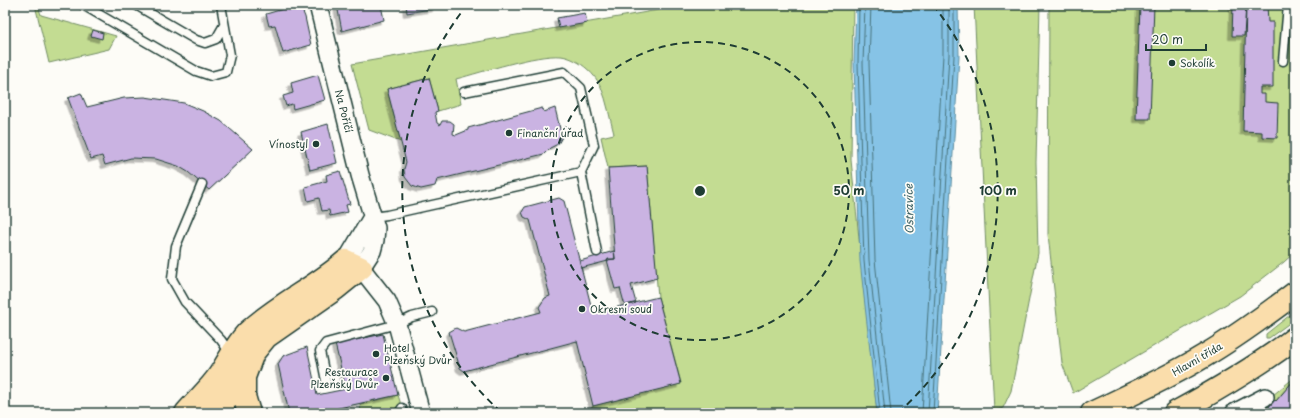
<svg xmlns="http://www.w3.org/2000/svg" width="1300" height="418" font-family="'Playpen Sans',sans-serif">
  <style>
    .green { fill: #c3dc92; stroke: #718c63 }
    .water { fill: #86c3e6; stroke: #5d8d9f }
    .lines { fill: none; stroke-linecap: round; stroke-linejoin: round }
    .shore { stroke: #48737b; stroke-width: 1 }
    .building { fill: #cab3e2; stroke: #1f3d34; filter: url(#shadow) }
    .service-casing { stroke: #1f3d34; stroke-width: 11 }
    .minor-casing { stroke: #1f3d34; stroke-width: 20 }
    .primary-casing { stroke: #1f3d34; stroke-width: 25 }
    .service { stroke: #fdfcf7; stroke-width: 8 }
    .minor { stroke: #fdfcf7; stroke-width: 17 }
    .primary { stroke: #faddab; stroke-width: 22 }
    .ring { fill: none; stroke: #1f3d34; stroke-width: 2; stroke-dasharray: 7 5 }
    .poi-dot { fill: #1f3d34; stroke: #fdfcf7; stroke-width: 1.5 }
    .labels { text-anchor: middle; stroke-width: 3.5; stroke-linejoin: round; paint-order: stroke }
    .poi-label { font-size: 10px; fill: #1f3d34; stroke: #fdfcf7; text-anchor: start }
    .street-label { font-size: 10px; fill: #1f3d34; stroke: #fdfcf7 }
    .water-label { font-size: 11px; font-style: italic; fill: #395e60; stroke: #fdfcf7 }
    .centre { fill: #1f3d34; stroke: #fdfcf7; stroke-width: 2 }
    .ring-label { font-size: 12px; text-anchor: middle; font-weight: bold; fill: #1f3d34; stroke: #fdfcf7; stroke-width: 3.5; stroke-linejoin: round; paint-order: stroke }
  </style>
  <defs>
    <filter id="shadow"><feDropShadow dx="-3.5" dy="3.5" stdDeviation="0" flood-color="#0004"/></filter>
  </defs>
  <rect width="100%" height="100%" fill="#fdfcf7"/>
  <filter id="ink" filterUnits="userSpaceOnUse"><feTurbulence type="fractalNoise" baseFrequency=".025" numOctaves="2"/><feDisplacementMap in="SourceGraphic" scale="8" xChannelSelector="R" yChannelSelector="G"/><feConvolveMatrix kernelMatrix="1 2 1 2 8 2 1 2 1" color-interpolation-filters="sRGB"/></filter>
  <g filter="url(#ink)">
    <path class="green" d="M35 5H38L41 15 116 36 109 49 49 63Z
      M664 5H853L851 160 877 413H588L593 406 681 383 658 297 647 166 608 168 601 137 614 134C610 119 607 101 601 87 594 72 577 58 561 56 535 54 483 72 456 79L461 104 438 111 429 78 387 89 401 142 369 130 352 64 664 9Z
      M974 5H1040L1036 162 1038 253 1011 391 1003 408 994 411Z
      M1049 5H1295V252L1284 262 1240 296 1073 393 1062 363 1048 234Z
      M1295 311V319L1269 338H1266V334Z
      M1295 377V380L1278 400 1273 403 1267 413H1251Z
      M398 395 402 408 399 413H361L360 404Z
      M346 406V413H316Z"/>
    <path class="water" d="M856 5H958L959 56 937 413H877L860 261 854 63Z"/>
    <g class="lines">
      <path class="shore" d="M859 5 858 63 864 261 880 413
        M865 5 863 63 869 260 885 413
        M871 5 869 63 875 260 891 413
        M922 413 943 55V5
        M928 413 949 55V5
        M933 413 954 56V5"/>
    </g>
    <path class="building" d="M297 5H300L305 17 311 45 283 53 275 25 269 26 266 14Z
      M337 5H381L384 20 342 31Z
      M406 5H436V8L407 13Z
      M1140 5H1154L1150 119H1136Z
      M1233 5H1246L1244 36H1232Z
      M1246 5H1267L1268 22H1273V87H1260V94H1265V102L1278 103 1277 138 1262 137V132L1243 131Z
      M585 13 587 23 559 28 557 18Z
      M93 30 103 33 102 39 91 36Z
      M318 75 325 100 293 109 292 104 286 106 283 96 293 93 291 83Z
      M429 78 438 111 435 112 437 123 440 125 442 121H450L454 124 453 134 456 135 468 130V128L542 108 544 112 555 108 562 137 558 144 550 148 544 154 437 180 435 186 421 189 412 186 405 177 404 169 406 162 387 89Z
      M81 93 87 107 124 98 145 97 184 103 203 111 221 121 253 149 209 190 188 172 178 166 156 159 131 158 105 165 102 156 91 159 68 98Z
      M328 124 337 163 310 170 301 132Z
      M647 166 657 278 631 285 636 303 625 306 620 288 615 289 607 260 615 259 608 168Z
      M340 171 350 204 346 205 348 212 330 216 329 210 322 211 319 198 308 201 305 187 327 181 326 175Z
      M559 198 564 201 593 313 658 297 681 384 593 406 577 341 464 371 460 368 449 332 456 328 464 332 541 312 539 307 545 298 550 296 530 220 524 217 522 212 525 207Z
      M614 251 615 259H608V261L581 268 580 261Z
      M383 334 398 395 316 413H289L278 364 283 356 307 347 317 395 346 389 335 344Z
      M1294 380 1295 413H1267L1270 409 1268 408 1275 400 1276 401Z"/>
    <g class="lines">
      <g class="service-casing">
        <path id="service" d="M83 5 196 71 211 76 226 72 230 55 221 5
          M136 5 196 40 205 43 216 39 224 25
          M1283 61 1288 5
          M464 92 564 72 581 88 594 145 581 172 597 252
          M202 184 176 246 172 279 185 302 221 340 230 353
          M372 217 387 215 581 172
          M326 381 320 351 326 343 397 324 412 317 432 312
          M399 413 402 408 403 413"/>
      </g>
      <g class="minor-casing">
        <path id="minor" d="M318 5 360 175 376 228 375 240 372 251 361 268 387 301 397 324 421 413
          M346 261 372 217
          M1234 413 1265 397"/>
      </g>
      <g class="primary-casing">
        <path id="primary" d="M244 377V396L249 413
          M186 413C197 400 211 388 220 374 229 360 236 345 247 333 277 305 315 288 346 261L361 268 335 289 266 337 253 353 244 377 219 409 211 413
          M1092 413C1130 395 1168 378 1204 356 1236 337 1266 315 1295 293
          M1175 413C1217 390 1257 367 1295 338"/>
      </g>
      <use href="#service" class="service"/>
      <use href="#minor" class="minor"/>
      <use href="#primary" class="primary"/>
    </g>
  </g>
  <g class="ring">
    <circle cx="700" cy="191" r="149"/>
    <path d="M501 412A298 298 0 0 1 467 5M933 5A298 298 0 0 1 899 412"/>
  </g>
  <g class="poi-dot">
    <circle cx="1172" cy="63" r="4"/>
    <circle cx="509" cy="133" r="4"/>
    <circle cx="316" cy="144" r="4"/>
    <circle cx="582" cy="309" r="4"/>
    <circle cx="376" cy="354" r="4"/>
    <circle cx="386" cy="378" r="4"/>
  </g>
  <g class="labels">
    <g class="poi-label">
      <text x="1180" y="67">Sokolík</text>
      <text x="517" y="137">Finanční úřad</text>
      <text x="308" y="148" text-anchor="end">Vínostyl</text>
      <text x="590" y="313">Okresní soud</text>
      <text x="384" y="352">Hotel<tspan x="384" dy="12">Plzeňský Dvůr</tspan></text>
      <text x="378" y="376" text-anchor="end">Restaurace<tspan x="378" dy="12">Plzeňský Dvůr</tspan></text>
    </g>
    <g class="street-label">
      <text transform="translate(344 111) rotate(76)" y="4">Na Poříčí</text>
      <text transform="translate(1197 359) rotate(-30)" y="4">Hlavní třída</text>
    </g>
    <g class="water-label">
      <text transform="translate(909 209) rotate(-91)" y="4">Ostravice</text>
    </g>
  </g>
  <circle cx="700" cy="191" r="6" class="centre"/>
  <g class="ring-label">
    <text x="849" y="195">50 m</text>
    <text x="998" y="195">100 m</text>
  </g>
  <rect width="1300" height="418" fill="none" stroke="#fdfcf7" stroke-width="20"/>
  <rect x="10" y="10" width="1280" height="398" fill="none" stroke="#1f3d34" stroke-width="1.5" filter="url(#ink)"/>
  <path d="M1146 44v6h60v-6" fill="none" stroke="#1f3d34" stroke-width="2"/>
  <text x="1152" y="44" font-size="12" fill="#1f3d34" stroke="#fdfcf7" stroke-width="3" paint-order="stroke">20 m</text>
</svg>
